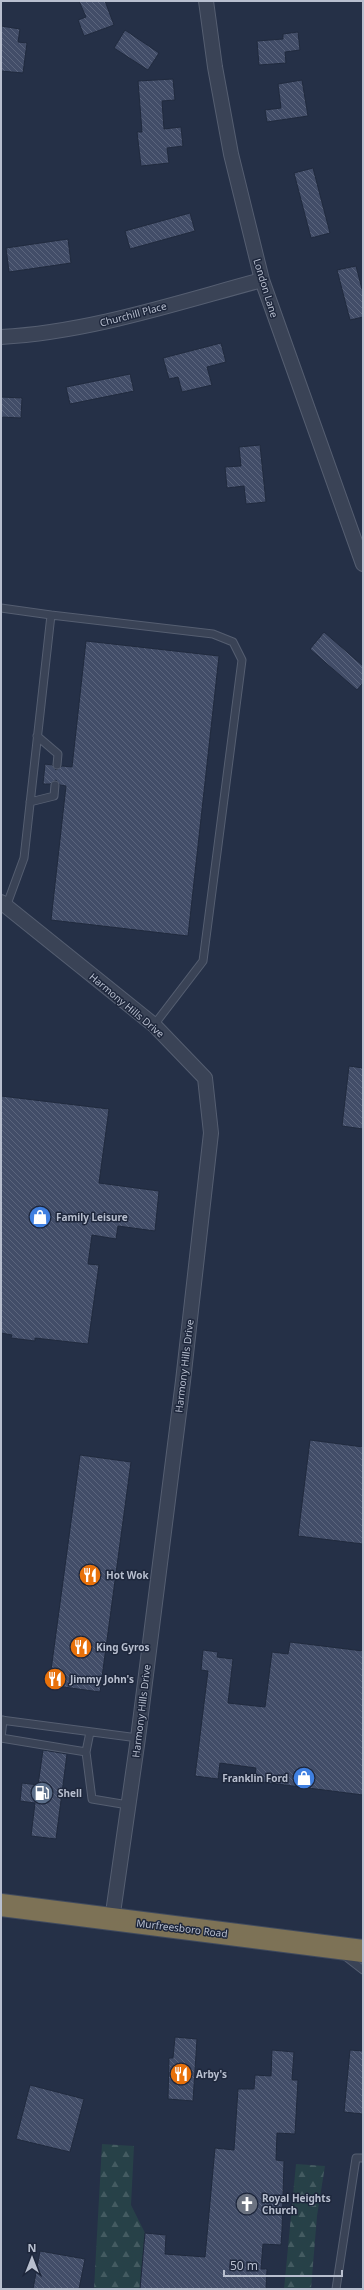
<svg xmlns="http://www.w3.org/2000/svg" width="364" height="2290" font-family="'Noto Sans',sans-serif">
  <style>
    .forest { fill: url(#forest-firs) }
    .building { fill: url(#building-back-hatch); stroke: #202a3e }
    .lines { fill: none; stroke-linecap: round; stroke-linejoin: round }
    .lane-casing { stroke: #555e71; stroke-width: 9 }
    .street-casing { stroke: #555e71; stroke-width: 16 }
    .highway-casing { stroke: #414b5e; stroke-width: 24 }
    .lane { stroke: #3a4356; stroke-width: 7 }
    .street { stroke: #3a4356; stroke-width: 14 }
    .highway { stroke: #7d7256; stroke-width: 22 }
    .labels { text-anchor: middle; stroke-width: 3; stroke-linejoin: round; paint-order: stroke }
    .street-label { font-size: 10px; fill: #b8bfcf; stroke: #1e273c }
    .poi-label { font-size: 10px; font-weight: bold; fill: #b8bfcf; stroke: #1e273c; text-anchor: start }
  </style>
  <defs>
    <pattern id="forest-firs" width="22" height="20" patternUnits="userSpaceOnUse"><rect width="22" height="20" fill="#274148"/><path d="M5 1l3.5 6h-7zM16 11l3.5 6h-7z" fill="#445b61"/></pattern>
    <pattern id="building-back-hatch" width="6" height="6" patternUnits="userSpaceOnUse"><rect width="6" height="6" fill="#424d68"/><path d="M-1 5l2 2M0 0l6 6M5-1l2 2" fill="none" stroke="#5b657d"/></pattern>
  </defs>
  <rect width="100%" height="100%" fill="#253047"/>
  <path class="forest" d="M102 2144 134 2146 131 2205 145 2233 140 2289H94Z
    M296 2164 325 2166 317 2216 311 2289H284Z"/>
  <path class="building" d="M79 1H105L114 25 84 36 78 20 86 17Z
    M1 26 20 29 18 42 27 43 23 73 1 71Z
    M125 30 159 53 148 70 114 48Z
    M298 32 300 50 285 52 286 63 259 65 257 41 283 39V34Z
    M173 79 175 100 162 101 164 129 181 127 183 146 167 148 169 163 141 166 137 132H142L138 81Z
    M302 80 308 116 267 122 265 110 281 108 278 84Z
    M313 168 330 233 311 238 294 173Z
    M190 213 195 231 130 249 125 231Z
    M68 239 71 263 9 272 6 248Z
    M356 266 363 293V317L350 320 337 270Z
    M221 343 226 362 207 367 212 385 182 392 178 377 169 379 163 358Z
    M130 374 134 391 70 404 66 387Z
    M1 397 22 398 21 418 1 417Z
    M260 445 266 502 246 504 244 486 227 488 225 467 241 466 239 447Z
    M324 632 363 666V683L357 690 310 649Z
    M86 641 219 656 188 936 51 920 66 786 60 785 56 780 50 784H43L45 764 52 765 56 770 62 766 72 767Z
    M349 1066 363 1068V1129L342 1126Z
    M1 1096 109 1109 99 1183 159 1191 155 1231 118 1226 116 1239 92 1235 88 1264 99 1265 88 1344 35 1338V1341L11 1338 12 1335 1 1333Z
    M310 1440 363 1447V1544L298 1536Z
    M80 1455 131 1462 100 1692 49 1685Z
    M290 1642 363 1651V1795L254 1781 256 1768 220 1763 218 1779 195 1776 208 1671 201 1670 203 1650 218 1652 217 1657 233 1659 228 1703 265 1707 272 1652 288 1654Z
    M43 1750 67 1754 56 1839 31 1836 35 1803 20 1801 22 1783 38 1785Z
    M175 2037 197 2039 193 2101 168 2099 169 2058H173Z
    M272 2050 294 2052 292 2080H298L295 2134 277 2133 276 2160 284 2161 282 2230 281 2245 263 2244 261 2269H267L266 2289H140L145 2233 166 2235 165 2254 205 2257 215 2148 234 2150 238 2089H254L255 2075 271 2076Z
    M350 2050 363 2051V2114L344 2112Z
    M30 2085 84 2099 70 2152 16 2139Z
    M40 2251 85 2259 79 2289H33Z"/>
  <g class="lines">
    <g class="lane-casing">
      <path id="lane" d="M1 608 51 615
        M37 736 58 754 57 765
        M30 802 54 796 55 785
        M6 907 24 858 51 615 213 634 233 642 242 660 203 961 154 1025
        M1 1720 138 1738
        M1 1738 86 1752 92 1799 128 1805
        M1 1738 3 1720
        M86 1752 90 1732
        M345 1956 363 1970
        M336 2289 356 2158H363"/>
    </g>
    <g class="street-casing">
      <path id="street" d="M206 1 215 67 231 154 262 280 363 564
        M1 337C90 332 176 303 262 280
        M1 902 154 1025 205 1078 211 1133 183 1381 138 1738 112 1920"/>
    </g>
    <g class="highway-casing">
      <path id="highway" d="M1 1905 363 1951"/>
    </g>
    <use href="#lane" class="lane"/>
    <use href="#street" class="street"/>
    <use href="#highway" class="highway"/>
  </g>
  <defs>
    <g id="shop-disc" transform="scale(1.15)"><circle r="9.5" fill="#3f7fe0" stroke="#1e273c"/><path d="M-5-2.5h2.3a2.7 3.5 0 0 1 5.4 0H5L5.5 6h-11ZM-1.5-2.5h3a1.5 2.3 0 0 0-3 0Z" fill="#fff"/></g>
    <g id="restaurant-disc" transform="scale(1.15)"><circle r="9.5" fill="#e8710a" stroke="#1e273c"/><path d="M-5-6h1v4h1v-4h1v4h1v-4h1v5L-1.5 .5V6h-2V.5L-5-1ZM5-6V6H3V1.5H1.5Q1.5-4 5-6Z" fill="#fff"/></g>
    <g id="fuel-disc" transform="scale(1.15)"><circle r="9.5" fill="#5c6f8a" stroke="#1e273c"/><path d="M-5.5-6h7V0h2V4h1.3V-2.5L3-4.5l.8-.8L6-3V5H2.5V1h-1V6h-7ZM-4.2-4.7v3.2H.2V-4.7Z" fill="#fff"/></g>
    <g id="church-disc" transform="scale(1.15)"><circle r="9.5" fill="#6b7280" stroke="#1e273c"/><path d="M-1.2-6h2.4v3.5h3.3v2.4h-3.3V6h-2.4V-.1h-3.3v-2.4h3.3Z" fill="#fff"/></g>
  </defs>
  <g fill-rule="evenodd">
    <use href="#shop-disc" x="40" y="1217"/>
    <use href="#restaurant-disc" x="90" y="1575"/>
    <use href="#restaurant-disc" x="81" y="1647"/>
    <use href="#restaurant-disc" x="55" y="1679"/>
    <use href="#shop-disc" x="304" y="1778"/>
    <use href="#fuel-disc" x="42" y="1793"/>
    <use href="#restaurant-disc" x="181" y="2074"/>
    <use href="#church-disc" x="247" y="2204"/>
  </g>
  <g class="labels">
    <g class="street-label">
      <text transform="translate(266 288) rotate(73)" y="4">London Lane</text>
      <text transform="translate(133 314) rotate(-15)" y="4">Churchill Place</text>
      <text transform="translate(127 1005) rotate(40)" y="4">Harmony Hills Drive</text>
      <text transform="translate(184 1366) rotate(-83)" y="4">Harmony Hills Drive</text>
      <text transform="translate(141 1711) rotate(-83)" y="4">Harmony Hills Drive</text>
      <text transform="translate(182 1928) rotate(7)" y="4">Murfreesboro Road</text>
    </g>
    <g class="poi-label">
      <text x="56" y="1221">Family Leisure</text>
      <text x="106" y="1579">Hot Wok</text>
      <text x="96" y="1651">King Gyros</text>
      <text x="70" y="1683">Jimmy John's</text>
      <text x="288" y="1782" text-anchor="end">Franklin Ford</text>
      <text x="58" y="1797">Shell</text>
      <text x="196" y="2078">Arby's</text>
      <text x="262" y="2202">Royal Heights<tspan x="262" dy="12">Church</tspan></text>
    </g>
  </g>
  <rect width="364" height="2290" fill="none" stroke="#b8bfcf" stroke-width="4"/>
  <g transform="translate(32 2258)" stroke="#1e273c" stroke-width="3" paint-order="stroke">
  <path d="M0-3L7 15L0 10L-7 15Z" fill="#b8bfcf"/>
  <text y="-6" font-size="11" font-weight="bold" text-anchor="middle" fill="#b8bfcf">N</text>
  </g>
  <path d="M224 2270v6h118v-6" fill="none" stroke="#b8bfcf" stroke-width="2"/>
  <text x="230" y="2270" font-size="12" fill="#b8bfcf" stroke="#1e273c" stroke-width="3" paint-order="stroke">50 m</text>
</svg>
